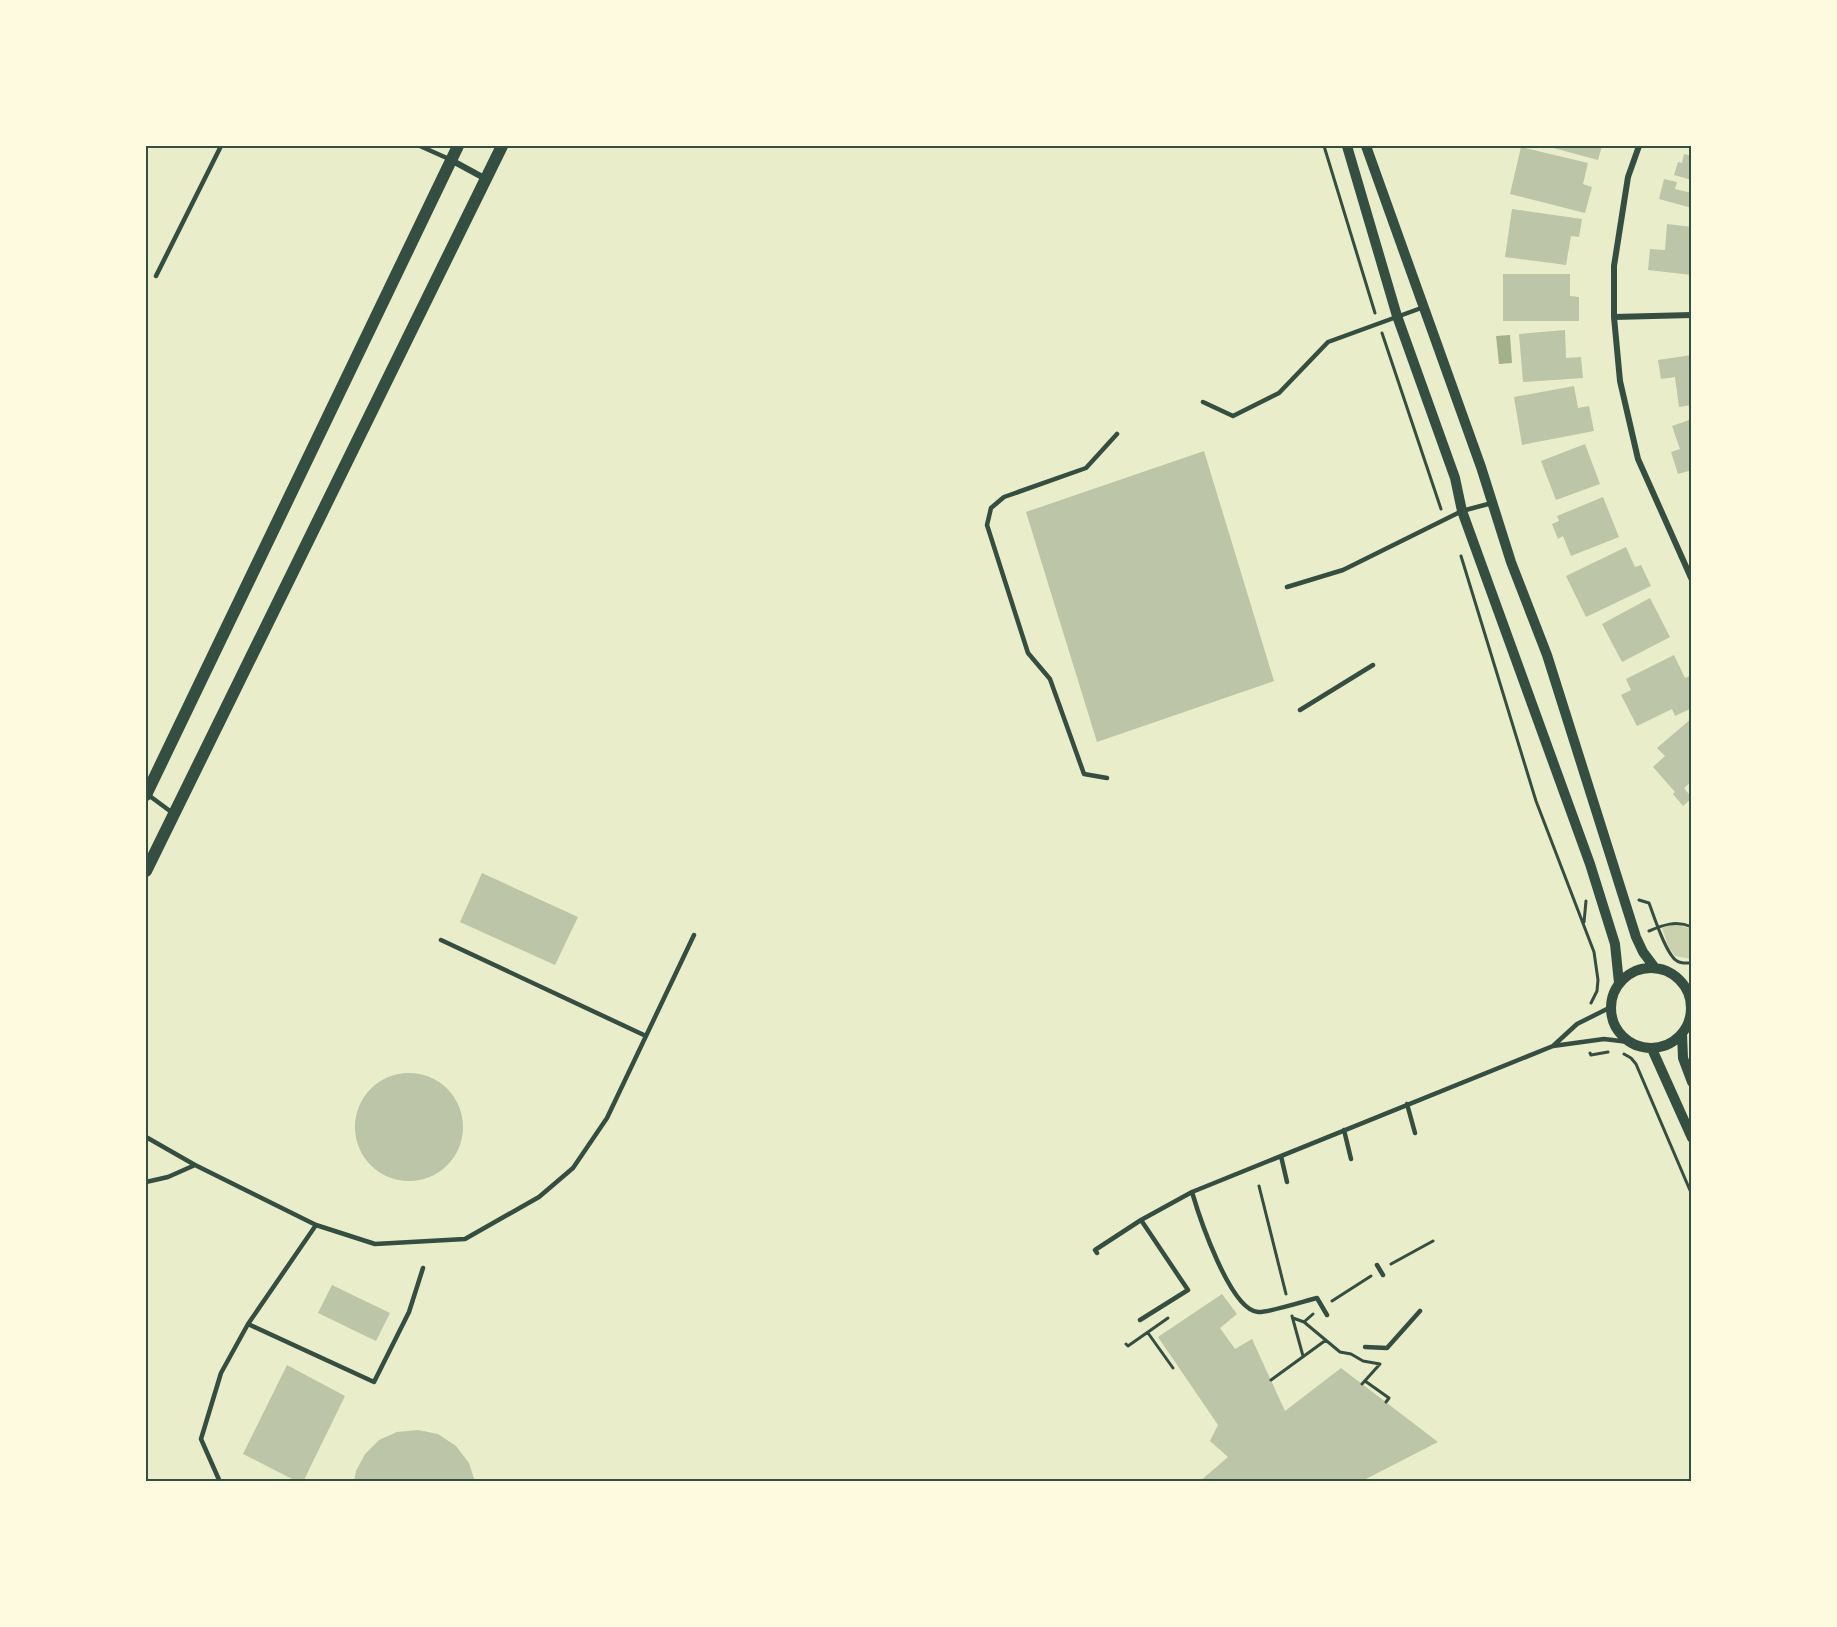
<svg xmlns="http://www.w3.org/2000/svg" width="1837" height="1627" font-family="Cabin,sans-serif">
  <style>
    .green { fill: #cad2ad }
    .water { fill: #a3b18a }
    .building { fill: #bcc5a7 }
    .lines { fill: none; stroke-linecap: round; stroke-linejoin: round }
    .path { stroke: #344e41; stroke-width: 3 }
    .service { stroke: #344e41; stroke-width: 4.5 }
    .minor { stroke: #344e41; stroke-width: 6 }
    .tertiary { stroke: #344e41; stroke-width: 10 }
    .secondary { stroke: #344e41; stroke-width: 12 }
    .neatline { fill: none; stroke: #344e41; stroke-width: 2 }
  </style>
  <rect width="100%" height="100%" fill="#e9edc9"/>
  <path class="green" d="M1671 925H1680L1691 929V959L1675 956 1669 948 1662 928Z"/>
  <path class="water" d="M1510 335 1512 363 1499 364 1496 336Z"/>
  <path class="building" d="M1546 146H1602L1598 160Z
    M1521 147 1588 163 1583 184 1592 187 1585 213 1510 194Z
    M1684 154 1692 156V180L1674 175 1678 162 1682 163Z
    M1664 179 1677 182 1675 189 1692 193V208L1659 199Z
    M1512 209 1582 219 1579 237 1571 236 1566 265 1505 257Z
    M1667 224 1692 227V275L1648 270 1650 249 1665 250Z
    M1503 274H1570V296L1579 297V321H1503Z
    M1565 330 1566 358 1581 357 1583 378 1523 382 1519 334Z
    M1692 355V405L1679 407 1675 377 1661 379 1658 360Z
    M1574 386 1578 408 1589 406 1594 431 1522 445 1514 397Z
    M1692 419V470L1678 474 1671 452 1680 449 1672 426Z
    M1585 444 1600 484 1556 500 1541 461Z
    M1204 451 1274 681 1097 742 1026 512Z
    M1603 497 1619 537 1571 556 1563 536 1558 539 1552 524 1559 521 1557 516Z
    M1626 547 1635 567 1641 565 1651 586 1586 617 1566 576Z
    M1650 598 1670 637 1622 662 1602 624Z
    M1674 655 1685 678 1692 675V708L1675 716 1672 709 1637 726 1621 695 1631 690 1626 679Z
    M1692 718V781L1684 788 1692 798 1683 806 1673 794 1675 792 1653 767 1665 756 1657 748Z
    M482 873 578 917 555 965 460 922Z
    M355 1127a54 54 0 1 1 108 0a54 54 0 1 1-108 0Z
    M332 1285 390 1313 376 1341 318 1313Z
    M1222 1294 1237 1314 1220 1328 1235 1349 1252 1339 1285 1411 1341 1368 1438 1442 1360 1482H1199L1228 1457 1210 1441 1218 1425 1158 1337Z
    M287 1365 345 1396 303 1482H298L243 1454Z
    M418 1430 438 1434 456 1446 469 1463 475 1482H354L356 1471 365 1454 379 1440 397 1432Z"/>
  <g class="lines">
    <path class="path" d="M1324 146 1375 313
      M1382 333 1441 509
      M1461 556 1536 801 1594 952 1598 980 1597 991 1591 1003
      M1639 900 1649 903C1654 916 1666 955 1677 961 1681 964 1687 963 1692 963
      M1584 922 1586 901
      M1649 931C1663 925 1676 920 1692 927
      M1590 1053 1591 1055 1608 1052
      M1624 1054 1631 1058 1636 1064 1692 1195
      M1259 1186 1286 1294
      M1391 1264 1433 1241
      M1332 1301 1371 1276
      M1292 1316 1303 1356
      M1293 1318 1304 1322 1340 1352 1351 1354 1363 1361 1380 1364 1362 1384
      M1304 1322 1313 1314
      M1148 1333 1173 1368
      M1126 1344 1128 1346 1168 1318
      M1271 1380 1326 1340
      M1365 1381 1389 1398 1386 1402"/>
    <path class="service" d="M420 146 449 159
      M156 276 221 146
      M1203 402 1233 416 1279 393 1328 342 1424 307
      M1287 587 1343 570 1462 511 1492 503
      M1300 710 1373 665
      M1107 778 1084 774 1050 679 1028 653 987 525 991 508 1004 497 1086 468 1117 434
      M147 794 174 814
      M441 940 646 1036
      M1553 1046 1577 1024 1611 1007
      M1407 1104 1415 1133
      M1344 1130 1351 1159
      M146 1137 195 1165 316 1225 375 1244 465 1239 539 1197 573 1168 607 1118 694 935
      M1281 1156 1287 1182
      M146 1182 168 1177 195 1165
      M1192 1192C1199 1216 1230 1310 1258 1312 1267 1313 1305 1301 1317 1298L1327 1315
      M1097 1253 1095 1250 1141 1220 1192 1192 1553 1046 1604 1039 1629 1042
      M1377 1265 1383 1275
      M1140 1320 1188 1290 1141 1220
      M248 1324 316 1225
      M1365 1347 1387 1348 1420 1311
      M220 1482 201 1439 221 1373 248 1324 374 1382 409 1312 423 1268"/>
    <path class="minor" d="M1639 146 1628 177 1614 266V317L1620 381 1638 459 1692 580
      M451 160 486 179
      M1614 317 1692 315"/>
    <path class="tertiary" d="M1347 146 1397 316 1455 478 1462 511 1590 864 1615 944 1619 983
      M1366 146 1481 467 1511 562 1547 655 1636 937 1643 952 1655 968
      M1611 1008a40 40 0 1 1 80 0a40 40 0 1 1-80 0Z
      M1682 1034 1683 1058 1692 1082
      M1652 1049 1692 1138"/>
    <path class="secondary" d="M146 795 458 146
      M146 871 502 146"/>
  </g>
  <rect width="1837" height="1627" fill="none" stroke="#fefae0" stroke-width="294"/>
  <rect x="147" y="147" width="1543" height="1333" class="neatline"/>
</svg>
